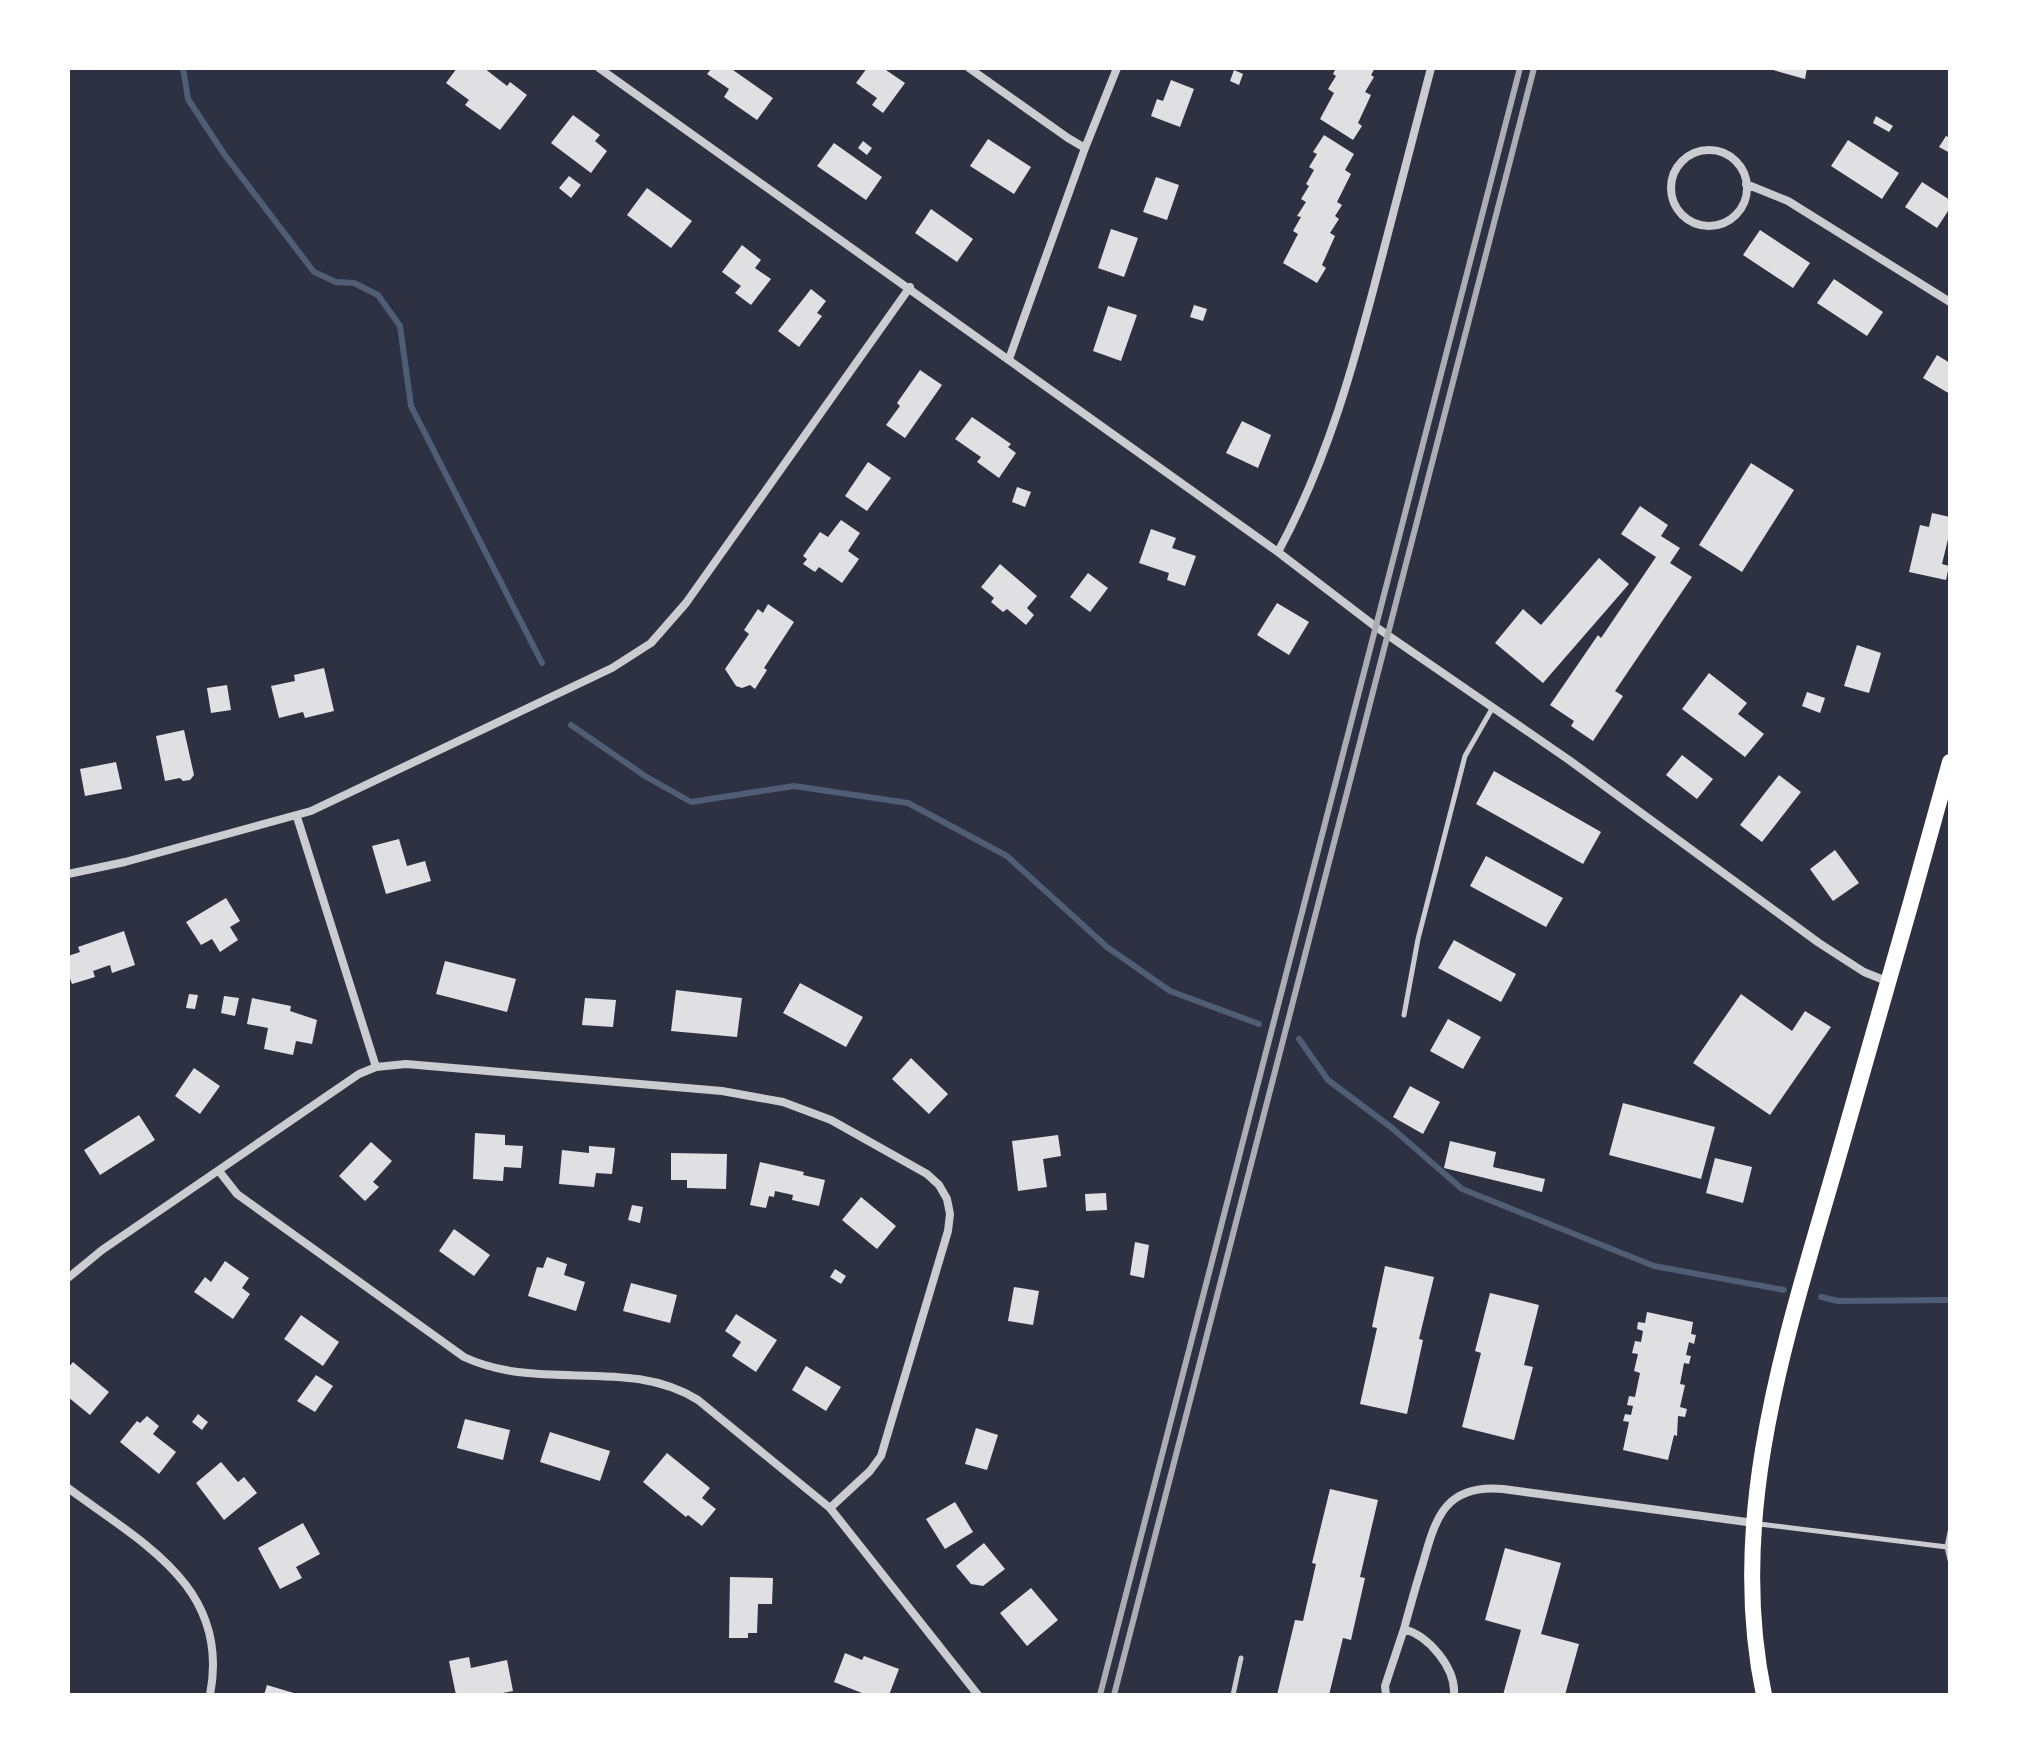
<svg xmlns="http://www.w3.org/2000/svg" width="2018" height="1763" font-family="Literata,serif">
  <style>
    .lines { fill: none; stroke-linecap: round; stroke-linejoin: round }
    .stream { stroke: #4f5d75; stroke-width: 6 }
    .building { fill: #e0e0e3 }
    .service { stroke: #caccd0; stroke-width: 5 }
    .minor { stroke: #caccd0; stroke-width: 8 }
    .primary { stroke: #fff; stroke-width: 16 }
    .rail { stroke: #abadb3; stroke-width: 6 }
  </style>
  <rect width="100%" height="100%" fill="#2d3142"/>
  <g class="lines">
    <path class="stream" d="M183 68 188 99 224 154 314 272 336 282 354 283 378 295 400 326 411 406 542 663
      M571 725 645 776 691 802 794 786 908 803 1007 856 1107 947 1170 991 1259 1024
      M1299 1039 1328 1080 1392 1128 1462 1189 1654 1266 1784 1290
      M1821 1297 1838 1301 1950 1300"/>
  </g>
  <path class="building" d="M457 68H484L507 86 510 82 527 95 500 130 465 105 469 100 446 83Z
    M712 68H735L733 70 773 98 757 120 724 97 729 89 707 74Z
    M867 68H883L905 83 883 113 872 105 877 98 856 83Z
    M1336 68H1375L1371 75 1374 77 1365 92 1371 95 1358 123 1362 126 1353 140 1320 119 1334 93 1328 89 1336 76 1333 74Z
    M1766 68H1807L1805 79Z
    M1234 70 1243 74 1239 85 1230 81Z
    M1171 80 1194 89 1180 127 1151 116 1157 99 1163 101Z
    M573 115 600 135 595 141 607 151 591 173 551 143Z
    M1876 116 1893 126 1889 132 1873 123Z
    M1324 135 1354 154 1345 170 1351 174 1337 202 1342 205 1335 216 1339 219 1330 233 1335 236 1322 265 1326 268 1317 283 1283 263 1298 234 1293 231 1301 217 1297 216 1306 202 1301 199 1309 186 1306 184 1314 170 1309 167 1317 154 1313 152Z
    M1946 136 1950 138V153L1939 147Z
    M988 139 1031 167 1014 194 970 166Z
    M1848 140 1899 173 1882 199 1831 166Z
    M863 141 872 148 867 155 858 148Z
    M834 143 882 177 866 200 817 166Z
    M569 176 581 185 571 198 559 188Z
    M1156 177 1179 185 1167 220 1143 212Z
    M1922 182 1950 200V208L1937 228 1905 207Z
    M647 188 692 221 671 248 627 215Z
    M931 209 973 239 957 262 915 233Z
    M1111 229 1138 238 1124 277 1098 268Z
    M1760 230 1810 263 1793 288 1743 255Z
    M742 245 761 260 755 268 771 279 751 305 735 293 741 286 722 272Z
    M1834 279 1883 312 1867 336 1817 303Z
    M811 289 826 301 817 313 822 316 799 347 778 331Z
    M1194 305 1207 309 1203 321 1190 317Z
    M1108 306 1137 315 1121 361 1093 351Z
    M1937 355 1950 363V394L1923 378Z
    M920 370 942 385 905 438 886 425 900 406 897 403Z
    M972 417 1011 444 1008 447 1016 453 999 478 977 462 981 457 955 439Z
    M1242 421 1271 435 1258 468 1226 453Z
    M868 462 891 478 867 511 845 496Z
    M1751 463 1794 490 1742 572 1699 545Z
    M1017 487 1031 492 1025 507 1012 502Z
    M1640 506 1668 525 1661 536 1680 548 1670 563 1692 577 1615 691 1623 696 1593 741 1571 726 1574 721 1550 705 1598 635 1601 638 1656 557 1621 534Z
    M1932 513 1950 517V531L1942 564 1949 566 1946 580 1909 572 1920 525 1929 527Z
    M841 520 860 533 848 551 859 559 842 583 819 567 815 572 803 564 807 559 803 556 820 532 828 537Z
    M1151 529 1176 538 1172 548 1196 556 1185 586 1167 580 1169 573 1139 563Z
    M1599 558 1629 584 1543 683 1495 643 1523 609 1541 625Z
    M1000 564 1037 596 1027 608 1034 615 1026 625 1007 609 1003 612 991 602 994 598 981 587Z
    M1088 573 1108 588 1090 612 1070 597Z
    M1277 603 1309 622 1289 655 1257 635Z
    M768 604 794 622 764 668 767 670 755 689 750 685 742 688 736 686 725 669 749 634 744 630 758 609 763 613Z
    M1857 645 1881 653 1869 693 1844 686Z
    M324 668 334 711 305 718 303 712 279 718 271 686 295 681 294 675Z
    M1709 673 1747 703 1738 714 1764 734 1745 757 1682 709Z
    M227 685 231 710 211 713 207 688Z
    M1807 692 1825 698 1820 713 1802 706Z
    M184 730 194 775 190 780 183 781 180 778 165 781 156 736Z
    M1682 755 1713 779 1697 799 1666 775Z
    M116 762 122 789 85 796 80 769Z
    M1494 771 1601 832 1583 864 1476 804Z
    M1779 775 1801 792 1762 842 1740 825Z
    M399 839 407 866 425 861 431 881 386 894 372 846Z
    M1835 850 1859 883 1833 901 1810 869Z
    M1486 856 1563 898 1546 927 1470 886Z
    M226 898 240 921 230 927 238 940 220 952 212 939 201 945 186 922Z
    M124 931 135 965 112 973 110 965 93 971 95 977 72 984 68 973V956L80 952 78 947Z
    M1454 940 1516 974 1501 1002 1438 968Z
    M445 961 516 979 507 1012 436 994Z
    M800 983 863 1017 846 1047 783 1013Z
    M676 990 742 998 737 1037 671 1031Z
    M189 994 198 995 195 1009 186 1008Z
    M1741 994 1792 1031 1805 1011 1831 1027 1770 1115 1693 1063Z
    M224 996 239 998 235 1016 221 1013Z
    M252 998 291 1006 290 1011 317 1020 312 1044 296 1041 293 1055 264 1049 268 1028 247 1024Z
    M585 998 616 1000 613 1027 582 1025Z
    M1448 1019 1481 1037 1463 1069 1430 1051Z
    M911 1058 948 1094 929 1114 892 1079Z
    M194 1068 220 1086 200 1114 175 1096Z
    M1410 1086 1440 1102 1423 1134 1393 1117Z
    M1623 1103 1715 1127 1701 1179 1609 1155Z
    M139 1115 155 1140 100 1175 84 1150Z
    M475 1133 505 1135V1145L523 1146 521 1168 504 1167 503 1181 473 1179Z
    M1058 1135 1061 1156 1043 1159 1047 1187 1018 1191 1012 1141Z
    M1450 1141 1496 1152 1493 1167 1545 1179 1542 1192 1444 1168Z
    M371 1142 392 1161 373 1182 379 1187 365 1201 339 1176Z
    M589 1146 615 1148 612 1174 596 1173 594 1187 559 1184 562 1150 589 1153Z
    M671 1153 727 1154 726 1189 687 1188V1180H671Z
    M1715 1158 1752 1167 1743 1203 1706 1193Z
    M760 1162 804 1172 803 1175 825 1180 819 1206 792 1200 793 1195 775 1191 774 1197 769 1196 766 1208 750 1205Z
    M1106 1193 1107 1210 1086 1211 1085 1194Z
    M861 1197 896 1226 877 1249 842 1220Z
    M632 1205 643 1207 640 1223 628 1220Z
    M454 1229 490 1255 474 1276 439 1251Z
    M1135 1242 1149 1245 1144 1278 1130 1275Z
    M547 1257 567 1264 564 1275 585 1282 576 1311 528 1296 537 1267 543 1268Z
    M225 1261 249 1278 242 1288 250 1294 233 1319 194 1292 205 1277 211 1282Z
    M1385 1266 1434 1277 1419 1339 1423 1340 1407 1414 1360 1404 1377 1328 1372 1327Z
    M835 1269 846 1276 841 1284 830 1277Z
    M631 1283 677 1295 670 1323 623 1311Z
    M1014 1287 1039 1291 1033 1325 1008 1321Z
    M1490 1293 1539 1305 1524 1365 1533 1367 1514 1440 1462 1427 1481 1353 1475 1351Z
    M1647 1312 1693 1322 1691 1334 1696 1335 1694 1344 1689 1342 1686 1355 1691 1356 1689 1364 1684 1363 1680 1384 1685 1385 1680 1407 1687 1409 1685 1417 1678 1416 1677 1436 1674 1435 1668 1460 1623 1450 1629 1422 1623 1421 1625 1414 1631 1415 1633 1406 1627 1405 1629 1396 1635 1397 1640 1373 1634 1371 1638 1354 1632 1353 1635 1341 1641 1342 1643 1331 1637 1329 1638 1322 1645 1323Z
    M736 1314 777 1340 756 1372 732 1356 741 1342 725 1331Z
    M301 1315 339 1342 323 1366 284 1339Z
    M73 1362 109 1392 90 1415 68 1397V1368Z
    M806 1366 841 1387 826 1411 792 1390Z
    M316 1375 333 1386 315 1412 297 1401Z
    M198 1414 208 1422 202 1430 192 1422Z
    M147 1416 159 1426 153 1434 176 1452 159 1474 120 1442 137 1421 140 1423Z
    M465 1419 510 1430 503 1460 457 1448Z
    M976 1428 998 1435 987 1470 965 1464Z
    M550 1432 610 1451 600 1481 540 1462Z
    M667 1453 710 1488 702 1498 716 1509 702 1526 688 1515 686 1517 643 1482Z
    M221 1462 238 1482 244 1477 257 1493 224 1520 196 1483Z
    M1330 1489 1378 1500 1360 1577 1365 1578 1351 1640 1343 1638 1329 1695H1277L1295 1620 1303 1621 1316 1564 1312 1563Z
    M955 1502 973 1532 945 1549 926 1519Z
    M303 1523 320 1554 296 1567 302 1578 280 1589 258 1548Z
    M984 1543 1005 1569 983 1586 971 1584 956 1566Z
    M1505 1548 1561 1563 1541 1634 1579 1644 1565 1695H1503L1521 1630 1485 1620Z
    M730 1577 773 1578 772 1604H758L757 1633H748V1638H729Z
    M1031 1588 1058 1620 1027 1646 1000 1613Z
    M845 1653 862 1660 864 1656 899 1669 889 1695H867L834 1682Z
    M469 1657 471 1668 507 1660 513 1691 493 1695H456L449 1661Z
    M267 1685 297 1694V1695H264Z"/>
  <g class="lines">
    <path class="service" d="M1404 1015 1418 939 1465 756 1493 707
      M1759 1524 1947 1547
      M1950 1532 1947 1547 1950 1560
      M1233 1695 1241 1658"/>
    <path class="minor" d="M599 68 1278 552 1376 627 1569 760 1819 943 1864 972 1889 982
      M969 68 1068 138 1085 148
      M1671 188a38 38 0 1 1 76 0a38 38 0 1 1-76 0Z
      M1746 184 1788 201 1950 302
      M1009 359 1085 148 1117 68
      M1278 552C1328 460 1354 364 1380 264 1397 199 1414 133 1431 68
      M297 817 376 1067
      M68 874 125 862 311 811 612 668 651 643 686 603 910 287
      M219 1171 237 1194 464 1357C541 1393 628 1356 698 1400L830 1508 978 1695
      M68 1278 102 1250 359 1074 376 1067 406 1064 722 1091 783 1102 831 1120 927 1174 939 1185 947 1199 950 1214 948 1231 881 1456 870 1471 830 1508
      M68 1488C142 1543 231 1587 210 1695
      M1404 1629C1410 1607 1416 1585 1423 1563 1436 1516 1446 1484 1503 1489L1754 1523
      M1386 1695 1385 1686 1404 1629C1429 1636 1456 1668 1454 1695"/>
    <path class="primary" d="M1764 1695C1725 1511 1789 1329 1839 1154 1877 1023 1914 893 1950 762"/>
    <path class="rail" d="M1100 1695 1520 68
      M1114 1695 1534 68"/>
  </g>
  <rect width="2018" height="1763" fill="none" stroke="#ffffff" stroke-width="140"/>
</svg>
